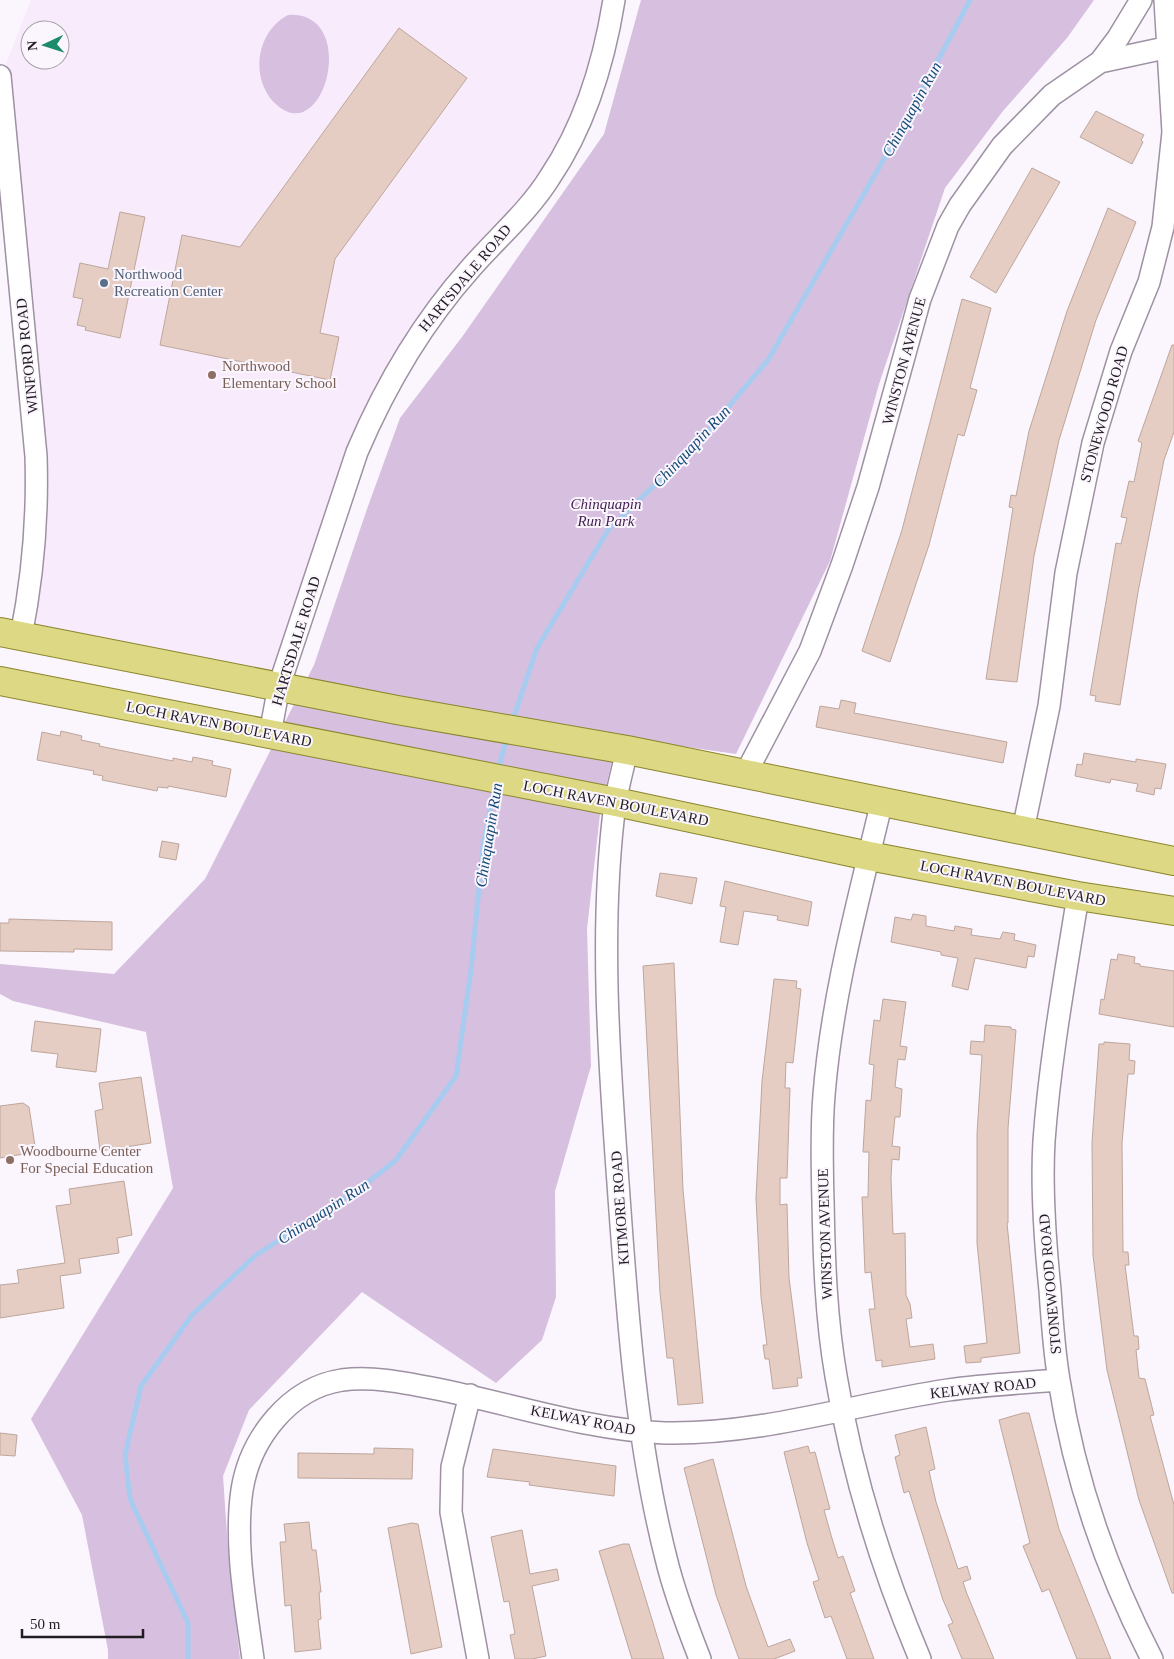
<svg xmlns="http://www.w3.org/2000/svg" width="1174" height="1659" font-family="Georgia,serif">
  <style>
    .built { fill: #f8ecfc; fill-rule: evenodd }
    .green { fill: #d6bfdf }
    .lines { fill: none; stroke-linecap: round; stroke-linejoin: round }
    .stream { stroke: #a7ccf0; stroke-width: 5 }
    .building { fill: #e5cdc3; stroke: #bda69c }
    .minor-casing { stroke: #9e91a3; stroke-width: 24 }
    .major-casing { stroke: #8b852c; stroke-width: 30 }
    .minor { stroke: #fff; stroke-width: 21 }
    .major { stroke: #dcd883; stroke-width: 28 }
    .service-dot { fill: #5c6f8a; stroke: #fbf5fd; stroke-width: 2 }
    .education-dot { fill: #8d6e63; stroke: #fbf5fd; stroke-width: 2 }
    .labels { text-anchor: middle; stroke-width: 4; stroke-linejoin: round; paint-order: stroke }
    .service-label { font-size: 15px; fill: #4e5e75; stroke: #fbf5fd; text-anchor: start }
    .street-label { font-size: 15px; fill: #211c23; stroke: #fbf5fd }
    .education-label { font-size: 15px; fill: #785e54; stroke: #fbf5fd; text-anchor: start }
    .park-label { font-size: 15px; font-style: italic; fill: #431e50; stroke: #fbf5fd }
    .water-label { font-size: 16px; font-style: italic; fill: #134b78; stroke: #fbf5fd }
  </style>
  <rect width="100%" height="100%" fill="#fbf5fd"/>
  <path class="built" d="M31 0H614L594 86 511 224 371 417 279 686 21 636 35 552 0 79ZM30 30H60V60H30Z"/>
  <path class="green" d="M641 0H1094L1067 38 1003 111 945 188 879 384 830 561 736 754 617 737 600 814 587 929 591 1066 555 1191 556 1297 542 1340 496 1383 362 1292 249 1410 223 1476 228 1549 240 1659H108V1650L82 1515 31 1419 173 1188 146 1032 13 1001 0 994V964L114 974 205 879 314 665 367 509 400 418 462 337 604 134Z
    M288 15C359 10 326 146 278 106 249 82 255 32 288 15Z"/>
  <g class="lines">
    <path class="stream" d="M512 722 537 648 608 530 697 444 768 360 903 126 970 0
      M498 770 507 737
      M188 1659V1623L130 1499 125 1455 141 1386 192 1315 256 1255 358 1190 396 1160 456 1076 471 970 483 847 495 785"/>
  </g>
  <path class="building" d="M399 28 467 78 335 259 320 333 339 337 330 380 160 345 182 235 240 247Z
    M1096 111 1144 135 1141 140 1143 142 1132 164 1080 137Z
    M1032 168 1060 182 996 293 970 277Z
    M1108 208 1136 222 1096 320 1059 440 1034 556 1017 682 986 679 1013 508 1009 507 1011 495 1016 496 1029 431 1067 311Z
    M120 212 145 217 120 338 85 330 86 327 77 325 83 299 73 297 80 263 108 269Z
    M962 299 991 308 970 388 977 390 964 436 958 434 929 545 890 662 862 651 902 530Z
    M1172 345H1174V432L1164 460 1138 592 1120 705 1095 701 1096 696 1090 695 1116 543 1121 544 1127 518 1121 517 1129 481 1134 482 1142 443 1138 441Z
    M841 700 856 703 854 713 1007 742 1003 763 816 727 820 706 839 709Z
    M61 731 82 736 81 740 100 744 99 746 173 761V758L192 762 193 757 213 761 212 765 231 769 226 797 168 786V788L158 787 157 791 102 780 103 776 93 774 94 771 37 760 42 732 60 736Z
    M1084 753 1136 762V759L1166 764 1161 789 1155 788 1154 795 1136 791 1138 784 1111 779 1110 783 1075 776 1077 764 1082 765Z
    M162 841 179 844 176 860 159 857Z
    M660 873 697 878 692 904 656 896Z
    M725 881 812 902 808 926 777 920 778 916 744 911 738 945 720 942 726 907 720 906Z
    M913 914 926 916V926L954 931 955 926 972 929 971 935 1000 939 1003 932 1015 934 1014 940 1036 945 1034 957 1028 956 1026 968 975 958 968 990 952 986 958 958 941 955V952L891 942 895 917 911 920Z
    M9 919 112 922V950L74 949V952L0 951V923H9Z
    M1118 954 1135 957 1134 963 1140 964V966L1174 971V1027L1099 1014 1101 999 1104 1000 1111 959 1117 960Z
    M674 963 683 1190 703 1403 678 1405 673 1358H667L660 1293 643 966Z
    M774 979 797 981 796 988 801 989 793 1063 786 1062 785 1088H790L787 1178H780V1205L787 1204 789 1278 802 1378H797L798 1386 773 1389 769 1359H765L763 1345H767L761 1297 756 1198 762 1081Z
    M883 999 906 1002 900 1046 907 1047 905 1060 898 1059 895 1087 902 1089 900 1117H895L892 1146 900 1147 899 1160 892 1159 891 1178 893 1234 905 1233 906 1295 910 1304 912 1318 906 1319 910 1347 933 1344 935 1359 882 1367V1360L876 1361 869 1309H875L871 1272 865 1273 862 1197H868L869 1152H863L866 1100 871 1101 874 1065 869 1064 874 1020 880 1021Z
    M35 1021 101 1029 96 1072 56 1067 58 1054 31 1051Z
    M985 1025 1011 1027V1029L1016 1030 1008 1128V1223H1007L1020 1353 981 1358V1362L966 1363 964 1346 987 1343 977 1243V1134L982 1055 970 1054 971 1041 984 1042Z
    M1104 1042 1130 1044 1129 1060 1135 1061 1134 1074H1128L1122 1143 1123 1252H1128L1129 1265H1125L1134 1336H1138L1139 1349 1136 1350 1139 1378 1145 1379 1154 1415 1150 1416 1174 1505V1593H1172L1139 1500 1107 1370 1100 1314 1093 1255 1092 1142 1099 1044H1104Z
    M141 1077 151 1143 100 1151 95 1111 103 1109 99 1083Z
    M23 1103 29 1107 36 1152 0 1158V1106Z
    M124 1181 132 1235 117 1238 119 1253 79 1259 81 1273 60 1276 64 1308 0 1318V1285L19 1283 17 1270 65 1263 56 1206 71 1204 69 1189Z
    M1023 1413H1029L1059 1529 1111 1659H1077L1049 1589 1042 1592 1023 1546 1030 1543 999 1420Z
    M926 1427 935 1469 929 1471 936 1502 958 1569 967 1566 971 1579 963 1582 967 1594 994 1659H962L948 1625 953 1623 943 1600 909 1491 904 1493 895 1457 900 1455 895 1435Z
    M0 1433 17 1435 15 1456 0 1455Z
    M808 1446 810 1453 815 1452 830 1509 824 1510 831 1535 838 1558 843 1556 855 1591 850 1593 874 1659H847L831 1616 825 1618 813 1582 819 1580 807 1543 784 1452Z
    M374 1448 413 1449 412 1479 298 1478V1453L374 1454Z
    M493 1449 616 1466 614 1496 529 1485 530 1482 487 1477Z
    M713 1459 746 1586 768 1647 790 1639 795 1651 774 1659H739L716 1595 684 1468Z
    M309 1522 312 1550H316L321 1592H319L321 1619 318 1620 321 1649 295 1652 291 1605 285 1606 280 1542H286L284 1524Z
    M412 1523 418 1524 442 1647 411 1654 388 1528Z
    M522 1530 530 1574 557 1569 559 1580 532 1586 546 1656 532 1659H515L510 1635 515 1634 512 1618 509 1601 504 1602 491 1537Z
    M623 1544H629L664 1659H632L599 1551Z"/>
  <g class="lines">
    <g class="minor-casing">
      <path id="minor" d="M1100 62 1174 46
        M0 76 36 456C38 518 33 576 21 636
        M270 734 279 686 357 452C386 384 421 324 470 269 496 239 529 211 550 177 585 125 604 62 614 0
        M627 750C623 768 618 786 615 804 599 926 609 1060 618 1183 627 1308 635 1436 666 1558 674 1592 687 1626 700 1659
        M746 773 810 651 842 565 868 487 920 299 948 226 960 205 1002 146 1052 95 1100 62 1118 38 1141 0
        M882 801C859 898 832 995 824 1095 821 1130 822 1165 823 1201 824 1259 826 1318 836 1376 852 1473 882 1569 920 1659
        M1023 830 1049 706 1066 573 1093 443 1121 351 1149 282 1163 227 1173 132 1165 0
        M1078 896C1065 977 1050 1059 1044 1141 1041 1191 1045 1241 1050 1290 1052 1320 1054 1351 1059 1380 1074 1477 1107 1572 1152 1659
        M470 1395 452 1467 451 1512 478 1659
        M253 1659C246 1607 234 1543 242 1490 250 1439 289 1388 342 1380 374 1376 406 1383 437 1389 512 1404 588 1430 665 1433 761 1435 854 1404 948 1390 984 1385 1022 1383 1058 1380"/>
    </g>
    <g class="major-casing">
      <path id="major" d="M0 632 397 710 627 750 1174 861
        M0 681 616 802 869 856 1078 896 1174 911"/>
    </g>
    <use href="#minor" class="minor"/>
    <use href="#major" class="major"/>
  </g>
  <circle class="service-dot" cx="104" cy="283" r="5"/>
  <g class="education-dot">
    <circle cx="212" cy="375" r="5"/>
    <circle cx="10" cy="1160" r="5"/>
  </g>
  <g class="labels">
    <g class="service-label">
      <text x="114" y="279">Northwood<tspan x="114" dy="17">Recreation Center</tspan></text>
    </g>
    <g class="street-label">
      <text transform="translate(465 278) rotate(-50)" y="5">HARTSDALE ROAD</text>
      <text transform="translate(27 356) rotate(-96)" y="5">WINFORD ROAD</text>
      <text transform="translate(904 361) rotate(-75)" y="5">WINSTON AVENUE</text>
      <text transform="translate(1104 414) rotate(-74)" y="5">STONEWOOD ROAD</text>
      <text transform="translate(296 641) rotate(-73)" y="5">HARTSDALE ROAD</text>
      <text transform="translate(219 724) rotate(11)" y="5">LOCH RAVEN BOULEVARD</text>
      <text transform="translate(616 803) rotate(11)" y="5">LOCH RAVEN BOULEVARD</text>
      <text transform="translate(1013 883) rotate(11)" y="5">LOCH RAVEN BOULEVARD</text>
      <text transform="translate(620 1208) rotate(-94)" y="5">KITMORE ROAD</text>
      <text transform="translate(825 1234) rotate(-92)" y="5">WINSTON AVENUE</text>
      <text transform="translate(1050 1284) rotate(-95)" y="5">STONEWOOD ROAD</text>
      <text transform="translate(983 1388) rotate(-6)" y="5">KELWAY ROAD</text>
      <text transform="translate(583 1420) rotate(11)" y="5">KELWAY ROAD</text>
    </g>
    <g class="education-label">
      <text x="222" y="371">Northwood<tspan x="222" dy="17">Elementary School</tspan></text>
      <text x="20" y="1156">Woodbourne Center<tspan x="20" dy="17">For Special Education</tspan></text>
    </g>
    <g class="park-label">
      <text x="606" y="509">Chinquapin<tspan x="606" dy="17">Run Park</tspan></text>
    </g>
    <g class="water-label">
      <text transform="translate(911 109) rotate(-61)" y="6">Chinquapin Run</text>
      <text transform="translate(691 446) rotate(-47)" y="6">Chinquapin Run</text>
      <text transform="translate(488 835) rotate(-81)" y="6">Chinquapin Run</text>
      <text transform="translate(323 1211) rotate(-33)" y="6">Chinquapin Run</text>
    </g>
  </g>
  <g transform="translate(45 45) rotate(266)"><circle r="24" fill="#fbf5fd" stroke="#a49ea6"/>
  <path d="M0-4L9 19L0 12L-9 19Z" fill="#1d8c6c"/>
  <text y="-8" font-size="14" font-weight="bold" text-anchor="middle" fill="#211c23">N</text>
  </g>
  <path d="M22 1629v8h121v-8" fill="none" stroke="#211c23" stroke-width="2.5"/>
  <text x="30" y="1629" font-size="15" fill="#211c23" stroke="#fbf5fd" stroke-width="4" paint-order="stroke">50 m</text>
</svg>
